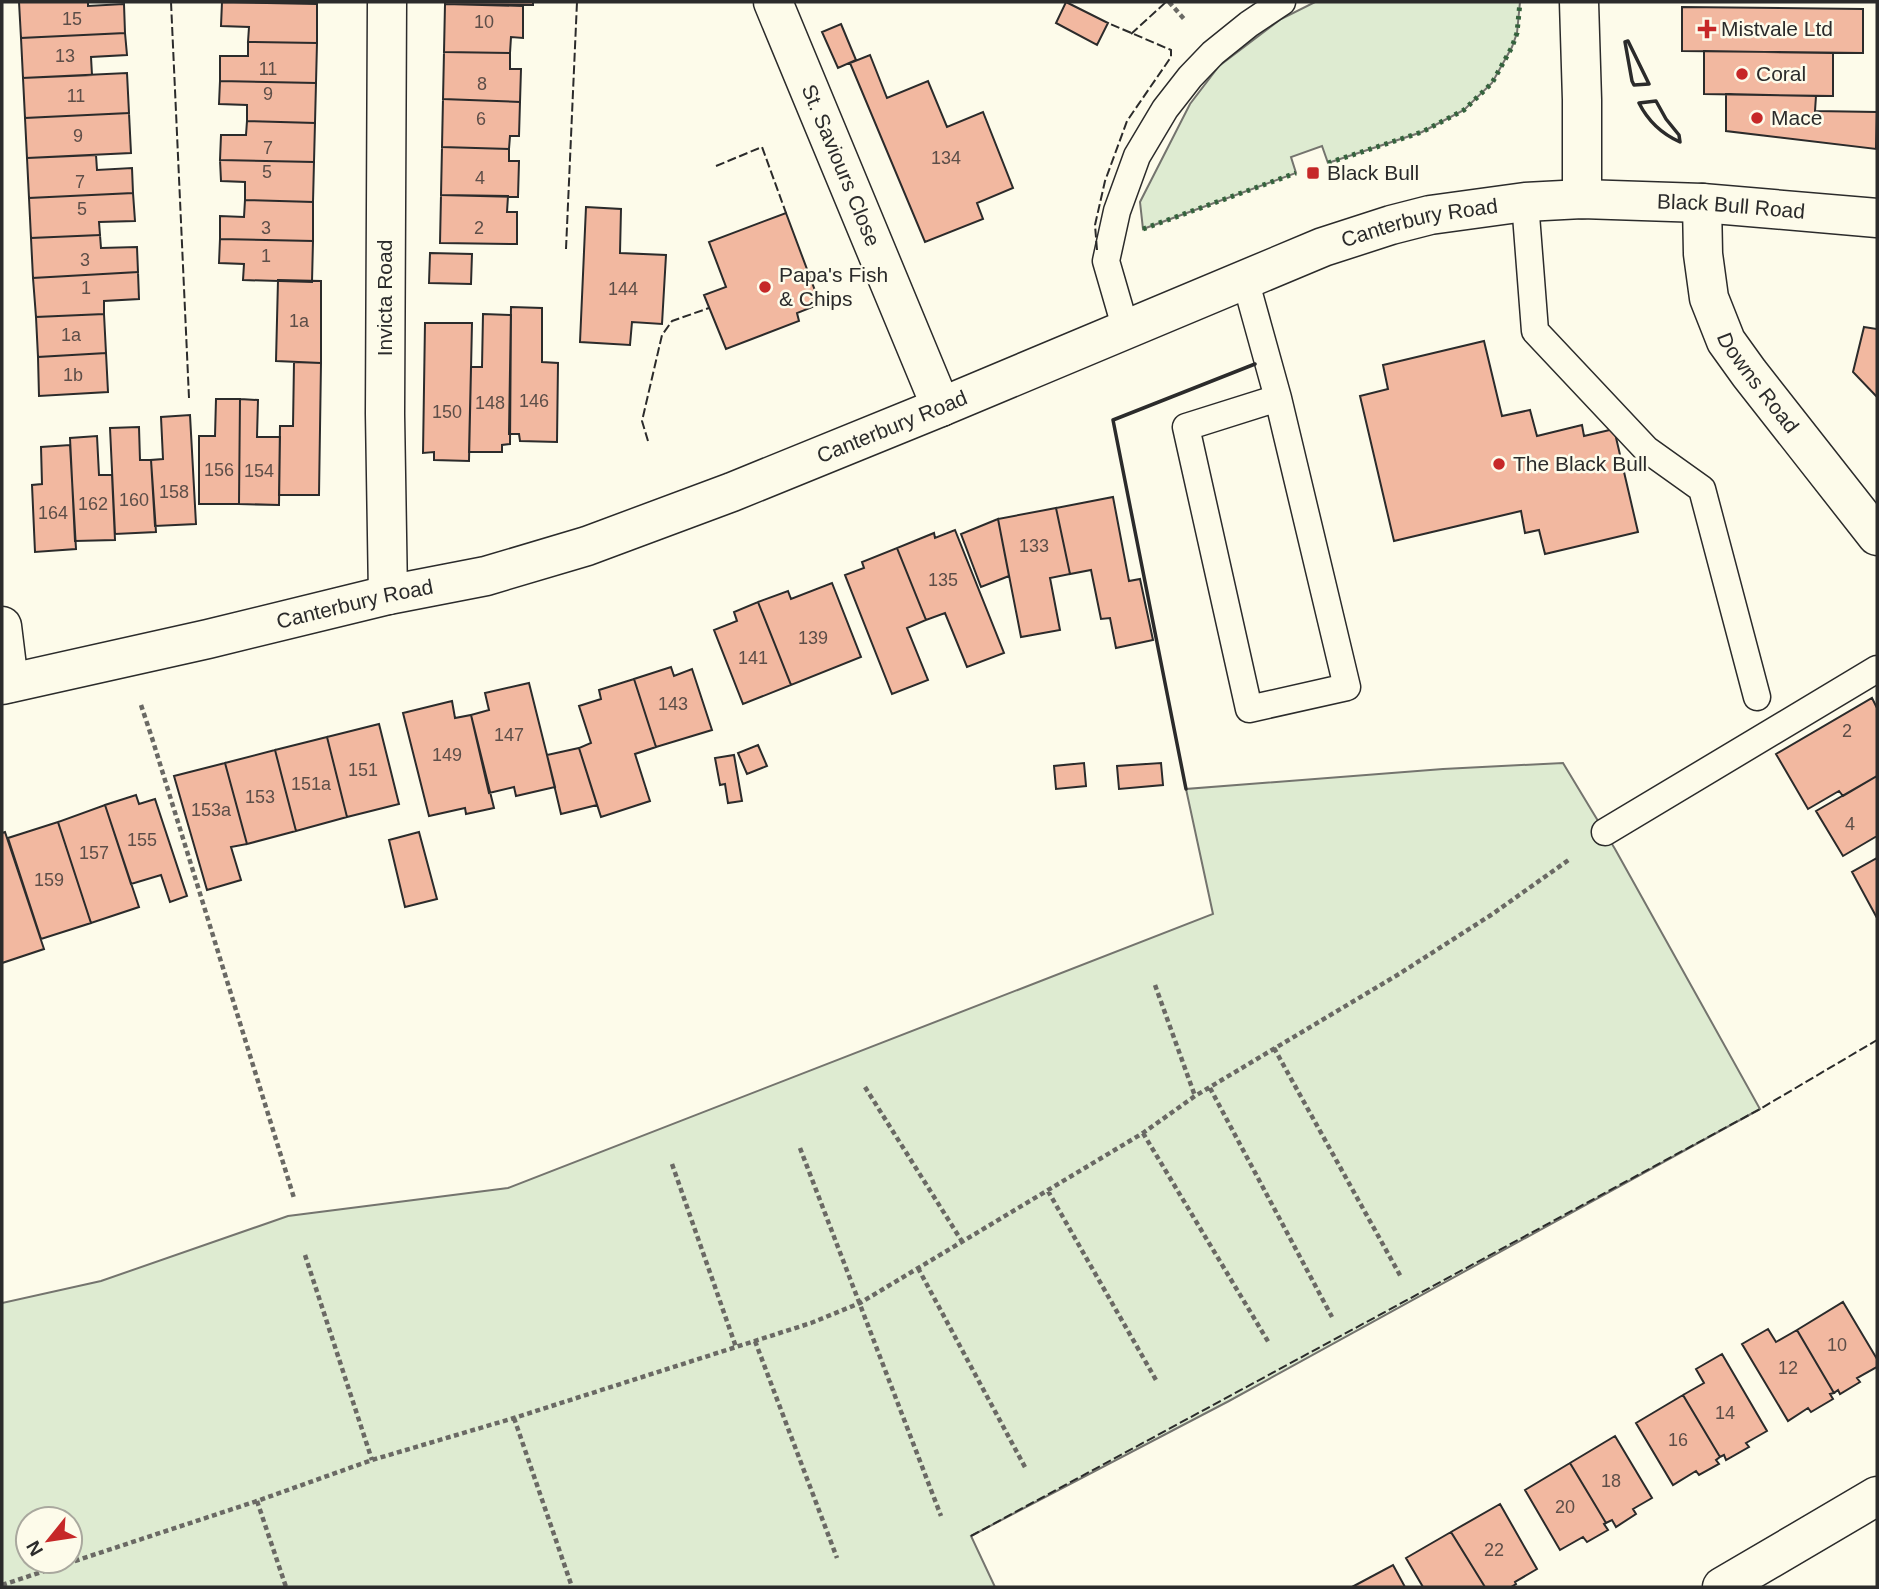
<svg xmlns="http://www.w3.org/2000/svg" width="1879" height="1589" font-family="Arial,sans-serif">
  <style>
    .green { fill: #deebd1; stroke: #74746e; stroke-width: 2; fill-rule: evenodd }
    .building { fill: #f2b8a0; stroke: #2b2b2b; stroke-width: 2 }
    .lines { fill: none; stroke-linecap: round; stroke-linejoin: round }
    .lane-casing { stroke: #2b2b2b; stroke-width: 29 }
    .street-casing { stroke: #2b2b2b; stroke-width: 41 }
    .secondary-casing { stroke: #2b2b2b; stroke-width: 41 }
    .highway-casing { stroke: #2b2b2b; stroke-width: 41 }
    .path { stroke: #6a6964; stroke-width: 4.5; stroke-dasharray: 5 3.5; stroke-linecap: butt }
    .lane { stroke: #fdfbea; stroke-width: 26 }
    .street { stroke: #fdfbea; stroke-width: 38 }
    .secondary { stroke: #fdfbea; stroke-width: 38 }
    .highway { stroke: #fdfbea; stroke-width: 38 }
    .hedge { stroke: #34623c; stroke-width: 5; stroke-dasharray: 3.5 5; stroke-linecap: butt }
    .fence { stroke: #2b2b2b; stroke-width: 2; stroke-dasharray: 9 3.5; stroke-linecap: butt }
    .wall { stroke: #2b2b2b; stroke-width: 3.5 }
    .poi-dot { fill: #c62828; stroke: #fdfbea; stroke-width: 2.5 }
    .labels { text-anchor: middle; stroke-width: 5; stroke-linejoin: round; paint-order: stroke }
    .number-label { font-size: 18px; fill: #5d4e48 }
    .poi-label { font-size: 21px; fill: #2b2b2b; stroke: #fdfbea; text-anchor: start }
    .street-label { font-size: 21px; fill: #2b2b2b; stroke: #fdfbea }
  </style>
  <rect width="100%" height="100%" fill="#fdfbea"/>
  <path class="green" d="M1315 2H1520L1517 33 1512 47 1492 83 1464 110 1422 132 1328 163 1322 146 1291 157 1296 173 1143 229 1140 202 1190 104 1219 66 1281 19Z
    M1563 763 1615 849 1760 1109 1229 1401 971 1536 995 1587H2V1303L101 1281 288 1216 508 1188 1213 914 1186 789 1443 769ZM28 1519H70V1561H28Z"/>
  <path class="building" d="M19 2H88V6L124 4 125 33 21 38Z
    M222 2 317 4V43L248 42 249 27 221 26Z
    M236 2H317V4Z
    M445 2H533V5L445 4Z
    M1066 2 1108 23 1097 45 1056 23Z
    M445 4 523 6V38L511 37 510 53 444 52Z
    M1682 7 1863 9V53L1682 51Z
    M841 24 856 60 838 68 822 32Z
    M125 33 127 55 91 57 92 75 23 78 21 38Z
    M248 42 317 43 316 83 220 81V56H248Z
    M1704 51 1833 53V96L1704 94Z
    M444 52 510 53V69H521L520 102 443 99Z
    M870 55 887 98 928 81 947 127 983 112 1013 188 977 203 983 219 925 242 850 63Z
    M127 73 129 113 25 118 23 78Z
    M220 81 316 83 315 123 247 121V105L219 104Z
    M1726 94 1816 96 1815 111 1877 112 1876 149 1726 131Z
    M443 99 520 102 519 136H510L509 149 442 147Z
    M129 113 131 153 27 158 25 118Z
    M247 121 315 123 314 162 220 160 221 135H246Z
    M442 147 509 149V161H519L518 197 441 195Z
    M96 155 97 170 132 168 133 193 29 198 27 158Z
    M220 160 314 162 313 202 245 200V182L221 181Z
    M133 193 135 221 99 222 100 235 31 238 29 198Z
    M441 195 508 196 507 212H517V244L440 243Z
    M245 200 313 202V241L220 239V216L244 217Z
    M586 207 621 209 620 253 666 255 662 324 632 322 630 345 580 342Z
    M786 213 820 304 797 313 799 321 726 349 704 295 726 287 709 242Z
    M100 235 101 248 137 247 138 272 33 278 31 238Z
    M220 239 313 241 312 282 243 280 244 264 219 263Z
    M430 253 472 254 471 284 429 283Z
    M138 272 139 299 104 301V314L36 317 33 278Z
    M278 280 321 281V363L276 361Z
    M511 307 542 308V362L558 363 557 442 520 441 519 434H509Z
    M104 314 106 353 38 357 36 317Z
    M483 314 511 315 510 444 502 445V452H469L471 367H482Z
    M425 323H472L469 461 434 460V452L423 453Z
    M1864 327 1877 329V397L1853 372Z
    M1484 341 1502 416 1530 410 1537 436 1582 425 1584 436 1614 429 1638 532 1545 554 1539 530 1525 533 1521 511 1394 541 1360 396 1388 389 1383 365Z
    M106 353 108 392 39 396 38 357Z
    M294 362 321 363 319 495H279L280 426H293Z
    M216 399H240L239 504H199V436H215Z
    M240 399 258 400 257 437H280L279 505 239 504Z
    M190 415 196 524 155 526 151 460 163 459 161 417Z
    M139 427 140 460H151L156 532 115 534 110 428Z
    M97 436 99 475H112L115 540 75 541 70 438Z
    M70 445 76 549 35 552 32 485 42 484 41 447Z
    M1113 497 1129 581 1140 579 1153 640 1116 648 1110 618 1101 619 1091 570 1070 574 1056 508Z
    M1056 508 1070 574 1050 578 1060 630 1021 637 998 519Z
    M998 519 1009 576 981 587 961 534Z
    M955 530 1004 653 967 667 945 613 926 620 897 548 934 533 935 538Z
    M897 548 926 620 907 628 928 680 892 694 845 575 864 568 862 562Z
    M832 583 861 657 791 685 758 602 788 591 791 599Z
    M758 602 791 685 743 704 714 630 737 621 734 612Z
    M671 667 674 676 692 669 712 730 656 747 634 679Z
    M634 679 656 747 635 754 650 801 601 817 579 748 591 743 579 706 601 699 599 690Z
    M529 683 555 787 516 796 514 787 489 793 471 715 489 710 485 693Z
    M1872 698 1877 708V776L1843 796 1839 791 1808 809 1776 754Z
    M452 701 455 718 471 715 494 808 466 814 465 808 429 816 403 713Z
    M379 724 399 804 347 817 327 737Z
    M327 737 347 817 296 831 275 750Z
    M758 745 767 766 747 774 738 753Z
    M579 748 597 805 561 814 547 755Z
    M275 750 296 831 247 844 225 763Z
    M734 755 742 801 728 803 725 784 720 785 715 758Z
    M225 763 247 844 231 847 241 880 207 890 174 776Z
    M1084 763 1086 786 1056 789 1054 766Z
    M1161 763 1163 785 1119 789 1117 766Z
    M1877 776V836L1843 856 1816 811Z
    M136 795 139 804 155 799 187 896 170 902 161 875 131 884 105 805Z
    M105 805 139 907 91 923 58 822Z
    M58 822 91 923 41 939 8 838Z
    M5 832 44 949 2 963V833Z
    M419 832 437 899 405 907 389 840Z
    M1877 858V918L1852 872Z
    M1843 1302 1877 1359V1367L1857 1378 1860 1382 1840 1394 1838 1390 1834 1393 1797 1330Z
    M1768 1329 1776 1342 1797 1330 1834 1393 1830 1394 1833 1399 1811 1412 1808 1408 1788 1421 1742 1344Z
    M1722 1354 1767 1431 1746 1443 1749 1447 1726 1460 1724 1455 1720 1457 1683 1395 1704 1383 1696 1369Z
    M1683 1395 1720 1457 1716 1460 1719 1464 1699 1475 1696 1471 1673 1485 1636 1423Z
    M1615 1436 1652 1498 1633 1509 1636 1514 1616 1527 1612 1520 1606 1523 1570 1463Z
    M1570 1463 1606 1523 1604 1524 1608 1530 1587 1542 1583 1537 1560 1550 1525 1490Z
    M1500 1504 1537 1569 1515 1582 1516 1584 1511 1587H1485L1451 1532Z
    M1451 1532 1485 1587H1423L1406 1558Z
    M1393 1565 1405 1587H1352Z"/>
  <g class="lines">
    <g class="lane-casing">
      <path id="lane" d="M1525 202 1535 331 1646 449 1702 489 1757 697
        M1245 279 1278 398 1347 687 1249 709 1186 427 1278 398
        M1126 330 1106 261 1117 211 1137 156 1165 109 1190 77 1213 53 1249 24 1282 2
        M1605 832 1877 669"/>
    </g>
    <g class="street-casing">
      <g id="street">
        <path d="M387 2 385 414 388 595"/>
        <path id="s1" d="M773 2 941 407"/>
        <path id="s2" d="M1702 203 1703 254 1709 298 1726 341 1749 373 1877 536"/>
        <path d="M2 626 9 683"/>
        <path d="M1722 1587 1877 1496"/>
      </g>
    </g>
    <g class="secondary-casing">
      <path id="secondary" d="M1579 2 1582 100V199"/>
    </g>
    <g class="highway-casing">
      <g id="highway">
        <path id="s3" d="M2 685 208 639 388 595 486 576 587 546 732 492 941 407 1323 247 1391 225 1430 215 1525 202 1582 199 1702 203 1877 218"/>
      </g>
    </g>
    <path class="path" d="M1169 2 1185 20
      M141 705 152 738 294 1198
      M1155 985 1195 1096
      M1274 1048 1401 1277
      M865 1087 963 1243
      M1210 1088 1332 1317
      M1143 1133 1269 1343
      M800 1148 941 1516
      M672 1164 736 1347
      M1048 1191 1156 1380
      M305 1255 372 1460
      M918 1268 1026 1469
      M755 1341 837 1558
      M514 1418 572 1587
      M257 1501 286 1587
      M2 1585 257 1501 372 1460 514 1418 811 1323 860 1303 1143 1133 1195 1096 1399 974 1491 915 1570 859"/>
    <use href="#lane" class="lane"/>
    <use href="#street" class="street"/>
    <use href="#secondary" class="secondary"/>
    <use href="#highway" class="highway"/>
    <path class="hedge" d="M1328 163 1422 132 1464 110 1492 83 1512 47 1517 33 1520 2
      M1143 229 1296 173"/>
    <path class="fence" d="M171 2 189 398
      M1131 34 1166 2
      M716 166 762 147 786 213
      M566 249 577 2
      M1097 250 1095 225 1105 181 1127 121 1171 57V50L1108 23
      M648 441 642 421 662 335 672 321 709 308
      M971 1536 1760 1109 1877 1040"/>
    <path class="wall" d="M1628 41 1649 84 1634 85 1632 81 1625 42Z
      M1656 101 1666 119 1679 135 1680 142C1662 134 1648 121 1639 103Z
      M1186 789 1113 420 1255 364"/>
  </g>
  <g class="poi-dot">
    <path d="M1703.5 18.5h7v7h7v7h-7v7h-7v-7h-7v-7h7z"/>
    <circle cx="1742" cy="74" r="7"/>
    <circle cx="1757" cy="118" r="7"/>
    <rect x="1306" y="166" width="14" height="14" rx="3.5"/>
    <circle cx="765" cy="287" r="7"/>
    <circle cx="1499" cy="464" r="7"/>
  </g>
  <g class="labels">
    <g class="number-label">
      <text x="72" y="25">15</text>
      <text x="484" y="28">10</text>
      <text x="65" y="62">13</text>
      <text x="268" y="75">11</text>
      <text x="482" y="90">8</text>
      <text x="268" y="100">9</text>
      <text x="76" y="102">11</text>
      <text x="481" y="125">6</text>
      <text x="78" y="142">9</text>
      <text x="268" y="154">7</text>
      <text x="946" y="164">134</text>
      <text x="267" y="178">5</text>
      <text x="480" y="184">4</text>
      <text x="80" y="188">7</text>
      <text x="82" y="215">5</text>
      <text x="266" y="234">3</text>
      <text x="479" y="234">2</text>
      <text x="266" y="262">1</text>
      <text x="85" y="266">3</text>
      <text x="86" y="294">1</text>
      <text x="623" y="295">144</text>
      <text x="299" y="327">1a</text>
      <text x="71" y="341">1a</text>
      <text x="73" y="381">1b</text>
      <text x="534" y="407">146</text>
      <text x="490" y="409">148</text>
      <text x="447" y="418">150</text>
      <text x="219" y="476">156</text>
      <text x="259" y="477">154</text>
      <text x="174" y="498">158</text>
      <text x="134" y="506">160</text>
      <text x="93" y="510">162</text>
      <text x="53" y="519">164</text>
      <text x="1034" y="552">133</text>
      <text x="943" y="586">135</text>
      <text x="813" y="644">139</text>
      <text x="753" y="664">141</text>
      <text x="673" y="710">143</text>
      <text x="1847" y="737">2</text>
      <text x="509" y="741">147</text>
      <text x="447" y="761">149</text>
      <text x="363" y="776">151</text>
      <text x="311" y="790">151a</text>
      <text x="260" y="803">153</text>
      <text x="211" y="816">153a</text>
      <text x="1850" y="830">4</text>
      <text x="142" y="846">155</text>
      <text x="94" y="859">157</text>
      <text x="49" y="886">159</text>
      <text x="1837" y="1351">10</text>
      <text x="1788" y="1374">12</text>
      <text x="1725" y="1419">14</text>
      <text x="1678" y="1446">16</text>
      <text x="1611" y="1487">18</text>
      <text x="1565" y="1513">20</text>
      <text x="1494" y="1556">22</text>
    </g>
    <g class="poi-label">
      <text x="1721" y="36">Mistvale Ltd</text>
      <text x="1756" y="81">Coral</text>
      <text x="1771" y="125">Mace</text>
      <text x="1327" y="180">Black Bull</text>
      <text x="779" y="282">Papa's Fish<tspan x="779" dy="24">&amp; Chips</tspan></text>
      <text x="1513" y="471">The Black Bull</text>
    </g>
    <g class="street-label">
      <text dy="7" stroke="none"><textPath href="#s1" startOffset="177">St. Saviours Close</textPath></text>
      <text dy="7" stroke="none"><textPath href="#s3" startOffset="1810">Black Bull Road</textPath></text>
      <text dy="7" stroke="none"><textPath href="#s3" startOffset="1496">Canterbury Road</textPath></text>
      <text transform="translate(385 298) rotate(-90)" y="7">Invicta Road</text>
      <text dy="7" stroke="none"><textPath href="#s2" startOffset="194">Downs Road</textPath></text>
      <text dy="7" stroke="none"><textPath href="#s3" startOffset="929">Canterbury Road</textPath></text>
      <text dy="7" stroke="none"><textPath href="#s3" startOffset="362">Canterbury Road</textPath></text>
    </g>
  </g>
  <rect width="1879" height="1589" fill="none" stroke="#2b2b2b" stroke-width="7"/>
  <g transform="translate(49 1540) rotate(240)"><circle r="33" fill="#fdfbea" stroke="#a9a89e" stroke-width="2"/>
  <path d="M0-5L12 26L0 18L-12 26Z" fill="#c62828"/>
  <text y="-10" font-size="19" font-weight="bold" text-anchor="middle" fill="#2b2b2b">N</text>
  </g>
</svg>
